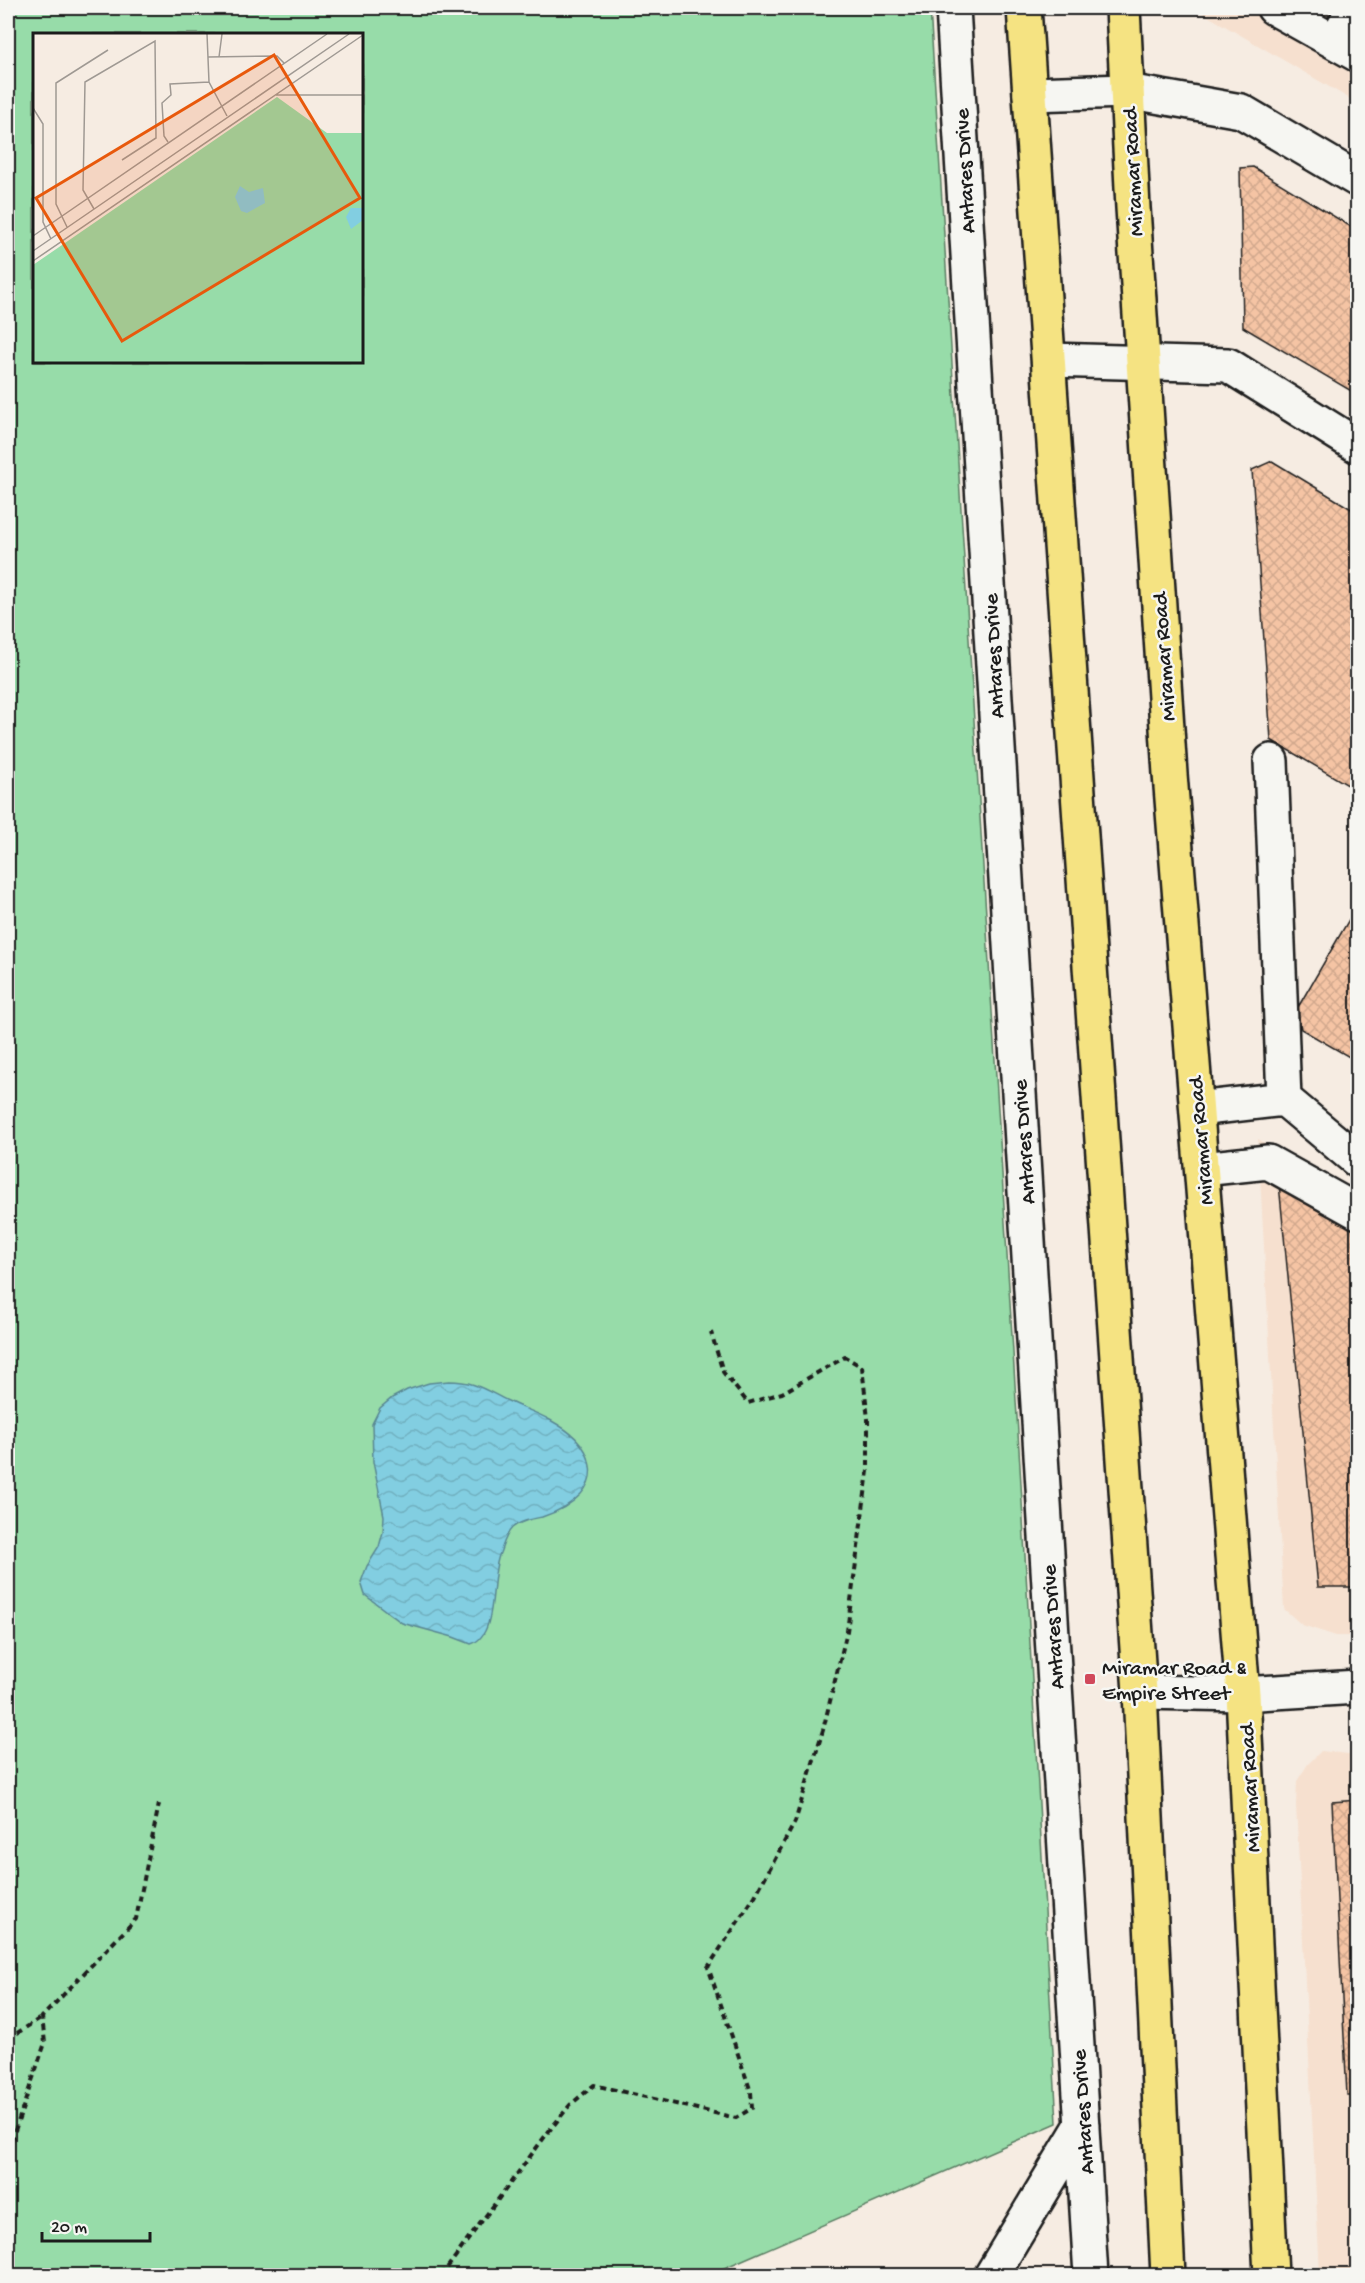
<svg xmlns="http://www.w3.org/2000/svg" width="1365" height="2283" font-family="'Gochi Hand',sans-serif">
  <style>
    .built { fill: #f6e0cf }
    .grass { fill: #97dca9; stroke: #5a7c62; stroke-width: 1.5; fill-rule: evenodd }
    .water { fill: url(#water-waves); stroke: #598792; stroke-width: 1.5 }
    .building { fill: url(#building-cross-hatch); stroke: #1c1c1c; stroke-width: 1.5 }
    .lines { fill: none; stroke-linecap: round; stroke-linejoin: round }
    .minor-casing { stroke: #1c1c1c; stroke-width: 38 }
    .major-casing { stroke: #1c1c1c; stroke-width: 38 }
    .path { stroke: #1c1c1c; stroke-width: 4; stroke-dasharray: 6 4.5; stroke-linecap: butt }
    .minor { stroke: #f6f6f2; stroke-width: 33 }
    .major { stroke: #f5e382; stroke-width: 33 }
    .poi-dot { fill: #d1495b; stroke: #f6f6f2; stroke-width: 2 }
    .labels { text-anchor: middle; stroke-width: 5; stroke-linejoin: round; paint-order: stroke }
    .street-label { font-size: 22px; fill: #1c1c1c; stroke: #f6f6f2 }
    .poi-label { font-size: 22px; fill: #1c1c1c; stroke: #f6f6f2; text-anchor: start }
    .inset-road { fill: none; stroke: #9f9993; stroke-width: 1.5 }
    .view { fill: #e8590c; fill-opacity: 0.15; stroke: #e8590c; stroke-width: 3 }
    .inset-edge { fill: none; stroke: #1c1c1c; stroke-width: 3 }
  </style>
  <defs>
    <pattern id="water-waves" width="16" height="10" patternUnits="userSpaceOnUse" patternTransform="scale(1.5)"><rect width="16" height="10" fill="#82cee1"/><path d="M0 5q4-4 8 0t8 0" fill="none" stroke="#70b0c0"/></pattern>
    <pattern id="building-cross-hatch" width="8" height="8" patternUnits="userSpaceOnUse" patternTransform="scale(1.5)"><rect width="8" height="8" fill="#f5c4a4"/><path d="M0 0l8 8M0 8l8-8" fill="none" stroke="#d1a88d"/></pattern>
  </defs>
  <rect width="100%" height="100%" fill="#f6ece2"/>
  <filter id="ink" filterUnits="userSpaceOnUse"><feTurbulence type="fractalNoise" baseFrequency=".0167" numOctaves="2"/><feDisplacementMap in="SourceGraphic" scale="12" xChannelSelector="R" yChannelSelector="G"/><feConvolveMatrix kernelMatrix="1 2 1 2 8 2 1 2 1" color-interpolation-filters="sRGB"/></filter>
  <g filter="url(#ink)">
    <path class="built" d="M1194 8H1357V103Z
      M1258 1139 1357 1197V1636H1336L1302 1625 1284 1609Z
      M1321 1751 1357 1755V2275H1320L1296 1805 1297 1781 1308 1764Z"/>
    <path class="grass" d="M8 8H930L1019 1449 1057 2123 708 2275 8 2276ZM34 34H362V362H34Z"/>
    <path class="water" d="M449 1381C475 1381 485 1390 508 1401 522 1408 536 1412 550 1420 568 1430 587 1443 590 1466 592 1478 588 1486 581 1494 570 1506 557 1512 542 1517 532 1519 520 1521 512 1528 506 1534 503 1545 500 1553 489 1577 499 1635 471 1644L453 1637 402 1623 365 1595 361 1582 367 1566 379 1547 383 1532 384 1516 373 1462 372 1424 380 1408 392 1398 407 1390 429 1383Z"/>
    <path class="building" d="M1253 167 1358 231V395L1243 327 1240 168Z
      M1272 461 1358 513V791L1271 740 1252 470Z
      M1358 904V1062L1301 1029 1297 1009Z
      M1279 1184 1358 1231V1587H1318Z
      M1358 1800V2095H1347L1332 1802Z"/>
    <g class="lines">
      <g class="minor-casing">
        <path id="minor" d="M953 8 1091 2276
          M1274 8 1358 55
          M1335 42 1354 8
          M1030 94 1127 91 1241 111 1358 180
          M1049 360 1228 365 1358 446
          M1271 761 1284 1099 1358 1161
          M1197 1109 1284 1099
          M1202 1169 1268 1162 1358 1212
          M1140 1692 1243 1694 1358 1687
          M991 2276 1082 2125"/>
      </g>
      <g class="major-casing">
        <path id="major" d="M1024 8 1140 1692 1168 2276
          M1123 8 1133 208 1170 774 1243 1694 1271 2276"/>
      </g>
      <path class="path" d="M8 2039 42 2017
        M8 2151 45 2043 42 2017 136 1919 159 1804
        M441 2276 549 2131 570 2105 594 2085 736 2118 752 2108 751 2092 708 1967 755 1896 795 1822 823 1730 847 1631 868 1471V1419L862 1367 845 1357 782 1393 748 1403 723 1372 711 1332"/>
      <use href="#minor" class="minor"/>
      <use href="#major" class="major"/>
    </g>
  </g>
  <rect class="poi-dot" x="1084" y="1673" width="12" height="12" rx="3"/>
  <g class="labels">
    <g class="street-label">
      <text transform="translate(963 171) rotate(-93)" y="8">Antares Drive</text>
      <text transform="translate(1131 172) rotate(-93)" y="8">Miramar Road</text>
      <text transform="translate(992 656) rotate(-93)" y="8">Antares Drive</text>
      <text transform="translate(1162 657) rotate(-94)" y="8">Miramar Road</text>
      <text transform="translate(1199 1141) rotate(-95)" y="8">Miramar Road</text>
      <text transform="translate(1022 1142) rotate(-94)" y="8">Antares Drive</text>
      <text transform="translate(1051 1627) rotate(-94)" y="8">Antares Drive</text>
      <text transform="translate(1248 1788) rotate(-93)" y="8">Miramar Road</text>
      <text transform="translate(1081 2112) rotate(-94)" y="8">Antares Drive</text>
    </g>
    <g class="poi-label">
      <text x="1102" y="1674">Miramar Road &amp;<tspan x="1102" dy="25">Empire Street</tspan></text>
    </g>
  </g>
  <g transform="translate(33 33)">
    <rect width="330" height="330" fill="#f6ece2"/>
    <path d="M244 64 294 100H330V329H0V232Z" fill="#97dca9"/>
    <path d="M207 153 216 159 230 155 232 170 214 180 208 178 202 164ZM318 175H330V187L318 196 313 184Z" fill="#82cee1"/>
    <path class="inset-road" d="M174 1 176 49 194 83M175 24 244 23 251 30M186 24 189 1M243 62H330M0 75 10 91V189L18 206M135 109 131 103 129 70 138 62 137 51 176 49M61 176 50 157 52 49 122 8 123 105 89 127M34 194 23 171V50L75 17M0 203 294 1M0 218 316 1M0 228 330 2"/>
    <path class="view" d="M241 22 327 165 89 308 3 165Z"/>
    <rect width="330" height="330" class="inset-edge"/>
  </g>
  <rect width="1365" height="2283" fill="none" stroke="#f6f6f2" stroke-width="30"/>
  <rect x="15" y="15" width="1335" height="2253" fill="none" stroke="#1c1c1c" stroke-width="2" filter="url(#ink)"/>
  <path d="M42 2232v9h108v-9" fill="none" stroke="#1c1c1c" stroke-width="3"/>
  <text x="51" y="2232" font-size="18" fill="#1c1c1c" stroke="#f6f6f2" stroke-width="4.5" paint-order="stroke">20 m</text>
</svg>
